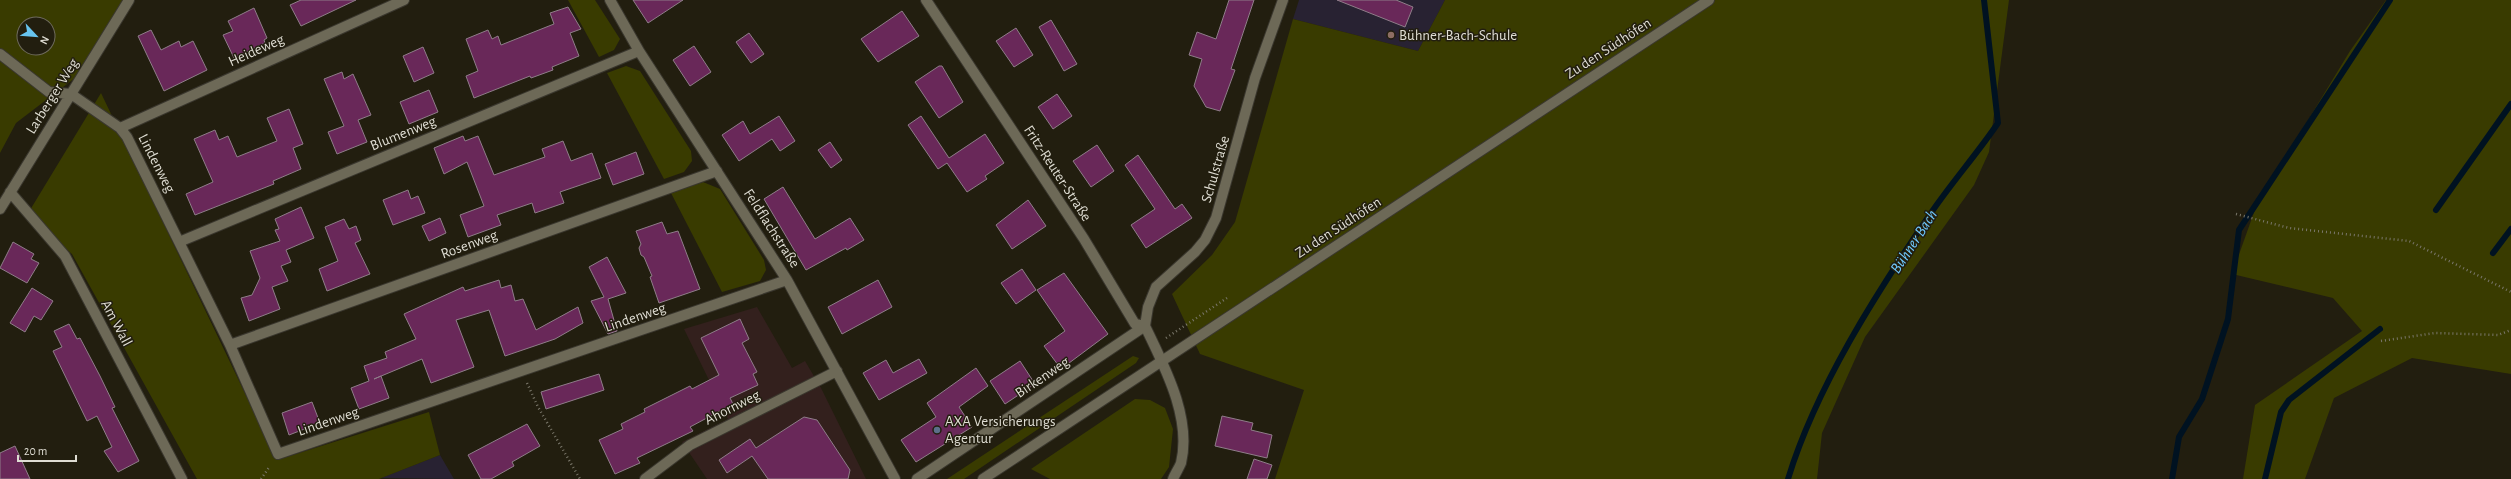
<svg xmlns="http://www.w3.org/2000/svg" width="2511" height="479" font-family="'Alegreya Sans',sans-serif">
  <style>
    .commercial { fill: #33201d }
    .education { fill: #282232 }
    .green { fill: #393b00; fill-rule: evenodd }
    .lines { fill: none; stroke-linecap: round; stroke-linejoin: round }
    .stream { stroke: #001221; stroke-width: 6 }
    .building { fill: #692859; stroke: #8f7d89 }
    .street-casing { stroke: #3a372e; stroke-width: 12 }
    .secondary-casing { stroke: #3a372e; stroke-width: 12 }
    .path { stroke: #7a776a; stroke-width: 2.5; stroke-dasharray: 1 3; stroke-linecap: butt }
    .street { stroke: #6d6957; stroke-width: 10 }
    .secondary { stroke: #6d6957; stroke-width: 10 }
    .education-dot { fill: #8d6e63; stroke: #221e0f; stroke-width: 1.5 }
    .service-dot { fill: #5c6f8a; stroke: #221e0f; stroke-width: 1.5 }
    .labels { text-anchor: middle; stroke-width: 3; stroke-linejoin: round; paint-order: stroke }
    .poi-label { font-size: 15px; fill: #dfddd3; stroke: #221e0f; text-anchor: start }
    .street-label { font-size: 15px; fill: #dfddd3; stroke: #221e0f }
    .water-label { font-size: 16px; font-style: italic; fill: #70c9fe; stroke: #221e0f }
  </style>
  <rect width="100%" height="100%" fill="#221e0f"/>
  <path class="commercial" d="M757 307 792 368 805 361 821 388 866 479H707L682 442 728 419 684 329Z"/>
  <path class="education" d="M1299 0H1445L1418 51 1293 19Z
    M440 455 454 479 381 478Z"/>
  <path class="green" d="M0 0H128L88 68 16 123 0 153ZM24 24H48V48H24Z
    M568 0H595L620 39 614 50 599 57Z
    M1445 0H2009L1989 152 1974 185 1865 337 1822 433 1817 479H1275L1304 390 1200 354 1172 294 1212 255 1235 222 1293 19 1418 51Z
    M2386 0H2511V374L2412 358 2334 398 2305 479H2243L2255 405 2362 331 2333 298 2232 274 2257 204 2350 51Z
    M626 66 640 71 691 151 692 161 684 172 664 179 607 73Z
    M101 93 277 460 429 412 440 455 379 479H197L72 254 27 215Z
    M703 182 720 189 764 260 766 270 760 281 722 292 671 193Z
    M1133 356 1139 358 1136 363 964 479H947Z
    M1135 399 1150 400 1165 408 1173 429 1169 467 1161 479H1050L1031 469Z"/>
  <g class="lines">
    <path class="stream" d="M2436 210 2511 104
      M2493 253 2511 229
      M1788 479C1816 387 1877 292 1931 213 1952 182 1977 154 1998 123L1984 0
      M2172 479 2179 437 2202 399 2228 319 2239 230 2390 0
      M2265 479 2281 412 2289 400 2380 329"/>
  </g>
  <path class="building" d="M301 0H356L301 26 290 5Z
    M633 0H683L648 23Z
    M1229 0H1254L1231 69 1235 70 1220 111 1206 107 1194 86 1202 59 1189 55 1197 32 1216 39Z
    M1337 0H1396L1413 7 1405 27Z
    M568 7 581 29 570 33 579 56 552 67 553 70 531 78 530 76 474 98 466 76 478 71 466 39 488 30 492 39 498 36 501 45 554 24 550 13Z
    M254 8 267 38 264 40 265 43 234 58 223 35 233 31 228 21Z
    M902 11 919 36 878 62 861 39Z
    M1051 20 1077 64 1064 71 1039 27Z
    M1016 28 1033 55 1014 67 996 41Z
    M151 30 161 50 179 41 181 47 193 41 207 70 164 91 138 36Z
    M749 33 764 54 751 63 736 42Z
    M694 46 711 72 690 86 673 60Z
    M423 47 434 73 414 82 403 56Z
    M939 66H942L963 102 939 118 915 82Z
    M342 72 344 79 353 74 371 115 358 120 367 142 337 154 328 132 344 126 324 79Z
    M429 90 438 112 409 124 400 102Z
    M1057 94 1072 116 1053 129 1038 107Z
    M289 109 303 144 293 148 301 169 273 181 274 184 195 215 186 194 213 182 194 139 215 130 219 140 228 136 237 157 277 141 267 118Z
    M779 116 795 141 780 151 772 139 739 161 722 135 743 121 750 134Z
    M921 116 949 158 985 134 1004 163 985 176 987 179 967 192 947 163 938 169 908 125Z
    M463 136 465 141 478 136 494 175 545 157 542 149 563 141 571 161 592 153 601 178 560 192 564 203 535 213 532 203 497 215 501 225 468 237 460 215 484 206 467 162 444 174 434 148Z
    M830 142 842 160 831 168 818 150Z
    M1097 145 1114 171 1091 187 1073 161Z
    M636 152 644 174 613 185 605 164Z
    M1138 155 1175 209 1182 204 1192 218 1146 248 1131 225 1155 209 1125 165Z
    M783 187 815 239 850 218 864 240 847 250 846 248 806 270 764 199Z
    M408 190 411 199 418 196 425 213 393 225 383 200Z
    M1028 200 1046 226 1012 249 996 225Z
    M301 207 314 238 286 250 291 262 281 266 288 281 272 287 280 309 249 321 241 298 252 295 260 278 250 251 280 241 275 230 279 229 275 219Z
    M440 218 446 233 429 241 422 226Z
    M344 219 349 229 356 226 361 240 355 243 370 274 327 291 319 269 338 261 325 227Z
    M662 222 667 234 678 231 700 289 659 303 650 277 652 276 644 257 641 255 639 248 641 244 636 231Z
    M13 242 34 254 31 259 39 263 27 283 0 268Z
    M607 257 626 293 608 299 617 331 608 334 591 301 604 297 589 267Z
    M1022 269 1036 290 1016 304 1001 283Z
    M1064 273 1108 334 1061 369 1044 346 1065 331 1037 290Z
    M499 280 501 288 511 285 515 301 523 299 536 330 578 307 583 323 555 339 505 356 489 310 456 320 474 367 431 383 422 359 374 379 381 376 389 398 359 409 351 388 369 381 364 366 387 358 385 352 416 339 404 314 463 287 465 291Z
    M878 280 892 307 842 334 828 307Z
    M32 288 53 301 41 320 34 316 25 332 10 323Z
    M740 319 749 339 742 343 757 372 753 374 758 385 730 398 733 404 690 427 693 431 637 458 640 463 615 474 599 440 623 429 621 424 645 412 644 409 690 386 692 389 719 375 701 338Z
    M69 324 77 339 80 338 100 376 115 407 112 408 139 461 118 472 104 451 112 447 97 416 87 421 53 351 62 347 54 331Z
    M919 359 927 373 879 400 863 373 886 360 893 373Z
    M1020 361 1035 384 1005 404 990 381Z
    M976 368 988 386 959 407 972 427 916 462 901 440 936 417 927 403Z
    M599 374 604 390 546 409 541 392Z
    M312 402 320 423 289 435 282 413Z
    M1222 416 1253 423 1251 430 1272 435 1267 458 1215 446Z
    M804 417 817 420 850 470 848 479H768L752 456 727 473 719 460 750 439 756 448Z
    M527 424 540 446 512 462 514 466 491 479H481L468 455Z
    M15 446 30 479H0V453Z
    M1254 459 1272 465 1267 479H1247Z"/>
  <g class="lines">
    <g class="street-casing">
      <path id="street" d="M610 0 639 51 787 280 895 479
        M926 0 1084 239 1135 324 1145 326
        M0 54 49 92 71 94 120 128 127 137 230 345 278 454 787 280
        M120 128 404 0
        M10 192 65 256 182 479
        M0 209 129 0
        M179 242 639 51
        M1145 326 1148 307 1156 287 1195 252 1205 240 1216 218 1255 78 1283 0
        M1145 326C1164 366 1192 417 1181 463 1179 468 1175 474 1173 479
        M230 345 717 171
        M645 479 690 445 837 371
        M917 479 1145 326"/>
    </g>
    <g class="secondary-casing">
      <path id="secondary" d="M983 479 1709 0"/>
    </g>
    <path class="path" d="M2236 214 2289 228 2409 241 2511 292
      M1166 338 1227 298
      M2381 341 2435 333 2498 335 2511 330
      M527 383 538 407 580 479
      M261 479 270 466"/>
    <use href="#street" class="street"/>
    <use href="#secondary" class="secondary"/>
  </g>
  <circle class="education-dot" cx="1391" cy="35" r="4"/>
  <circle class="service-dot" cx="937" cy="430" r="4"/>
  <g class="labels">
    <g class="poi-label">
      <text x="1399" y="40">Bühner-Bach-Schule</text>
      <text x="945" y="426">AXA Versicherungs<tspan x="945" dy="17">Agentur</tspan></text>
    </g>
    <g class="street-label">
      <text transform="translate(1608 48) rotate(-33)" y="5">Zu den Südhöfen</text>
      <text transform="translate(256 50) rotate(-24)" y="5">Heideweg</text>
      <text transform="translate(52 96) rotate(-58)" y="5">Larberger Weg</text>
      <text transform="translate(403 133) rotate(-22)" y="5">Blumenweg</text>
      <text transform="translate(157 163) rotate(63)" y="5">Lindenweg</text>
      <text transform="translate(1215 169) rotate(-74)" y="5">Schulstraße</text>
      <text transform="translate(1058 173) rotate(57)" y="5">Fritz-Reuter-Straße</text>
      <text transform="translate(1338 227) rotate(-33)" y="5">Zu den Südhöfen</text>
      <text transform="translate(772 228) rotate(57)" y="5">Feldflachstraße</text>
      <text transform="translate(469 244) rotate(-20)" y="5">Rosenweg</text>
      <text transform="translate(635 317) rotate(-19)" y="5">Lindenweg</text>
      <text transform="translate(117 323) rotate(62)" y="5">Am Wall</text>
      <text transform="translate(1042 377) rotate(-34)" y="5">Birkenweg</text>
      <text transform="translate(732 407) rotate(-27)" y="5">Ahornweg</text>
      <text transform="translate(328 421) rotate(-19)" y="5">Lindenweg</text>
    </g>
    <g class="water-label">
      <text transform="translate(1913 241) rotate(-57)" y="6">Bühner Bach</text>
    </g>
  </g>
  <g transform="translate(36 36) rotate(116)"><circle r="19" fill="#221e0f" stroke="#6e6a5d"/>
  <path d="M0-3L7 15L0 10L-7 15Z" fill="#67c4ef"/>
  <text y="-6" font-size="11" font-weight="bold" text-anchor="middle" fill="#dfddd3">N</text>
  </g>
  <path d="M18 455v6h58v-6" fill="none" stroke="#dfddd3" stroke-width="2"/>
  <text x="24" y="455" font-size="12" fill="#dfddd3" stroke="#221e0f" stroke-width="3" paint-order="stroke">20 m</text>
</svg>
